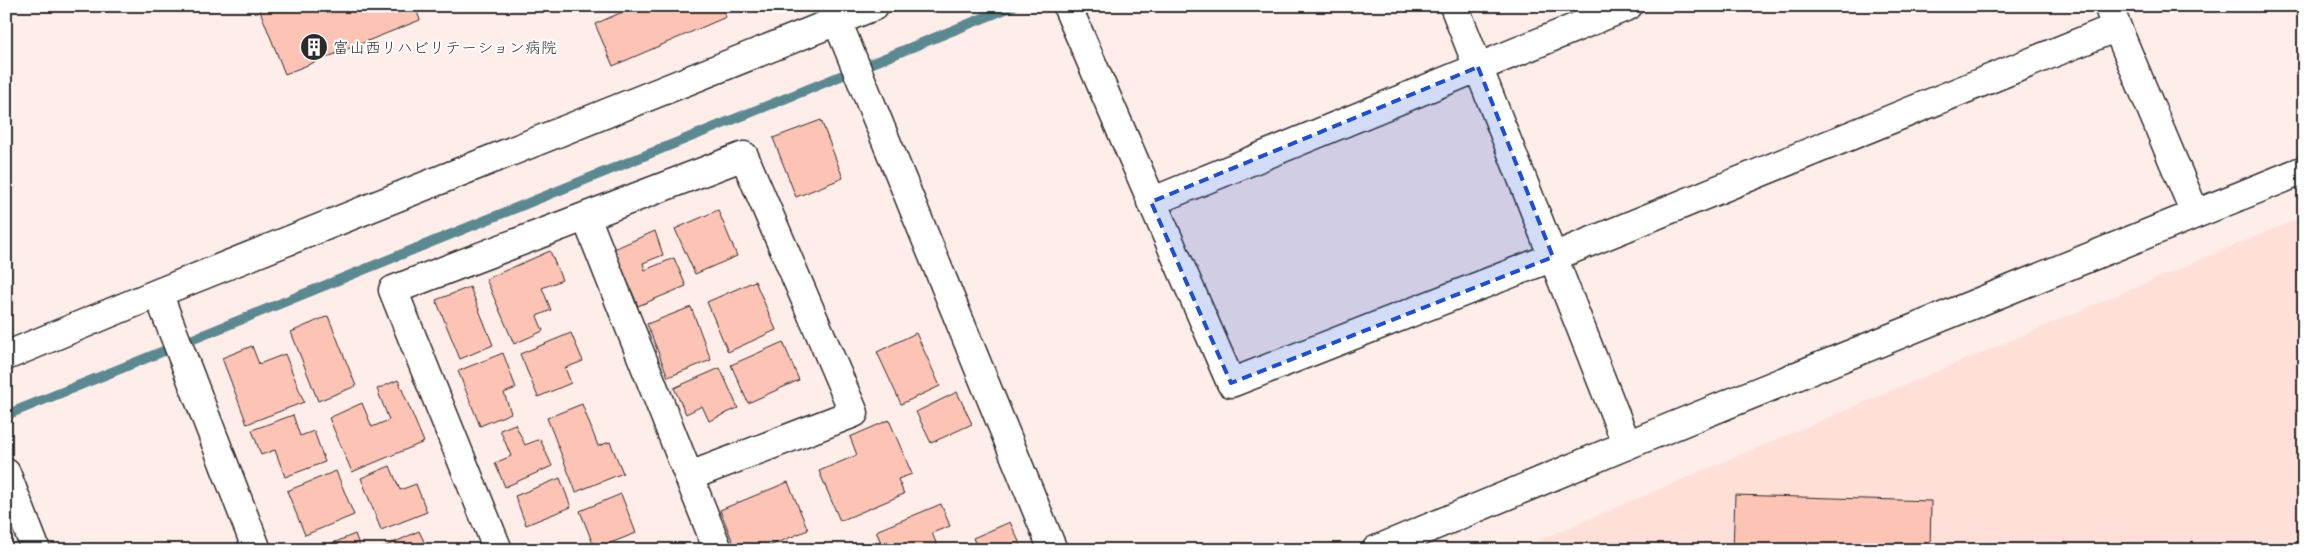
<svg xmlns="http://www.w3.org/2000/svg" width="2310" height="556" font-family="Sriracha,'Klee One',sans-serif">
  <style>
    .built { fill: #fee0d8 }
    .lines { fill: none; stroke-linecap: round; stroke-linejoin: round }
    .stream { stroke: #5a8991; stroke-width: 10 }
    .building { fill: #fdc3b4; stroke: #2b2b2b }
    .minor-casing { stroke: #2b2b2b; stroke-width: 31 }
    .tertiary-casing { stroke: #2b2b2b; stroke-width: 31 }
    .minor { stroke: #fff; stroke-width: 28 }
    .tertiary { stroke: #fff; stroke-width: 28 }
    .marked { fill: #1d4ed8; fill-opacity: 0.2; stroke: #1d4ed8; stroke-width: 4; stroke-dasharray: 10 6; stroke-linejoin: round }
    .labels { text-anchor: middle; stroke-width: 4; stroke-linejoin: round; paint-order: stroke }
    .poi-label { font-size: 16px; fill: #2b2b2b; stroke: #fff; text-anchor: start }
  </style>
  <rect width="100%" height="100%" fill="#feede8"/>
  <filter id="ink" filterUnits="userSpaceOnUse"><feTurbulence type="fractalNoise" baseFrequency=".02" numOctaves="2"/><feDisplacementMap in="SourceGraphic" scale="10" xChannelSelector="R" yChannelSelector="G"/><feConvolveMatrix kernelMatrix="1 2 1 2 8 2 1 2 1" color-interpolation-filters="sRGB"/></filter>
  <g filter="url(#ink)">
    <path class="built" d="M2304 216V550H1516Z"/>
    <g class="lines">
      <path class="stream" d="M6 415 1013 6"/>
    </g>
    <path class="building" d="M258 6H415L420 20 285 74Z
      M636 6H721L726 17 613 66 595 24Z
      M821 120 843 178 796 197 773 138Z
      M718 210 737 256 695 274 675 229Z
      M655 231 663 255 643 263 645 270 674 258 686 286 638 306 614 249Z
      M550 251 562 280 542 288 551 310 537 316 543 331 514 344 486 279Z
      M755 281 776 330 728 352 707 302Z
      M470 287 493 345 460 359 436 300Z
      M691 307 711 360 668 377 647 324Z
      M328 316 356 386 318 401 291 332Z
      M571 333 583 361 565 368 571 383 538 397 520 354Z
      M916 333 940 386 901 404 877 352Z
      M783 342 799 380 748 403 731 365Z
      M252 346 259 364 285 354 304 402 247 424 222 358Z
      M503 353 516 388 504 393 511 413 480 426 458 371Z
      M720 368 738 408 709 421 702 406 686 414 674 388Z
      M398 380 424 442 352 472 329 418 362 403 372 427 389 420 377 389Z
      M957 392 972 424 931 443 916 412Z
      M582 404 598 446 610 442 623 473 576 492 547 418Z
      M293 415 300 436 314 431 325 462 285 477 275 450 261 455 252 430Z
      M889 420 912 474 898 479 904 494 840 521 819 471 857 455 850 437Z
      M515 424 525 445 540 439 552 466 505 487 495 463 511 456 500 430Z
      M390 466 400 490 416 484 427 512 381 530 361 478Z
      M336 471 354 515 305 535 287 491Z
      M560 478 571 507 526 525 515 496Z
      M788 482 808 530 760 550H736L720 510Z
      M621 494 636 533 595 549 580 511Z
      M1735 495 1931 501 1930 550H1733Z
      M941 504 950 526 932 533 939 550H884L876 531Z
      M1010 522 1021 546 1012 550H978L973 538Z
      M419 531 428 550H382V548Z
      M355 534 361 550H316Z"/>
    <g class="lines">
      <g class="minor-casing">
        <path id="minor" d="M1067 6 1231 383 1553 257 2117 27
          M1454 6 1627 445
          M2108 6 2195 213
          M1151 202 1628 6
          M586 217 718 550
          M6 473 36 550
          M498 550 393 290 744 156 854 413 690 476"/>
      </g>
      <g class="tertiary-casing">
        <path id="tertiary" d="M831 6 1053 550
          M158 293 257 550
          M6 356 158 293 874 6
          M1376 550 1627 445 2304 170"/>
      </g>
      <use href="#minor" class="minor"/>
      <use href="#tertiary" class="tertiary"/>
    </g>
  </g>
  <path class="marked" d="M1478 67 1553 257 1231 383 1151 202Z"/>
  <defs>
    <g id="building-disc" transform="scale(1.4375)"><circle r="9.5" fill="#2b2b2b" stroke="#fff"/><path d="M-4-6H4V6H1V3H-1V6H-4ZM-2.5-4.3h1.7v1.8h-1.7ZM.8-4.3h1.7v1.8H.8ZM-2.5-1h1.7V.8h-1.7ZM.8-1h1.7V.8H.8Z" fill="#fff"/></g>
  </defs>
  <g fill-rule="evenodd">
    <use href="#building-disc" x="314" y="47"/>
  </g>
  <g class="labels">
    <g class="poi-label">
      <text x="333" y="53">富山西リハビリテーション病院</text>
    </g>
  </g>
  <rect width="2310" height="556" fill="none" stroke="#fff" stroke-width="25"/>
  <rect x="12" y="12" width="2285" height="531" fill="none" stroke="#2b2b2b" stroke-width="2" filter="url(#ink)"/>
</svg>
